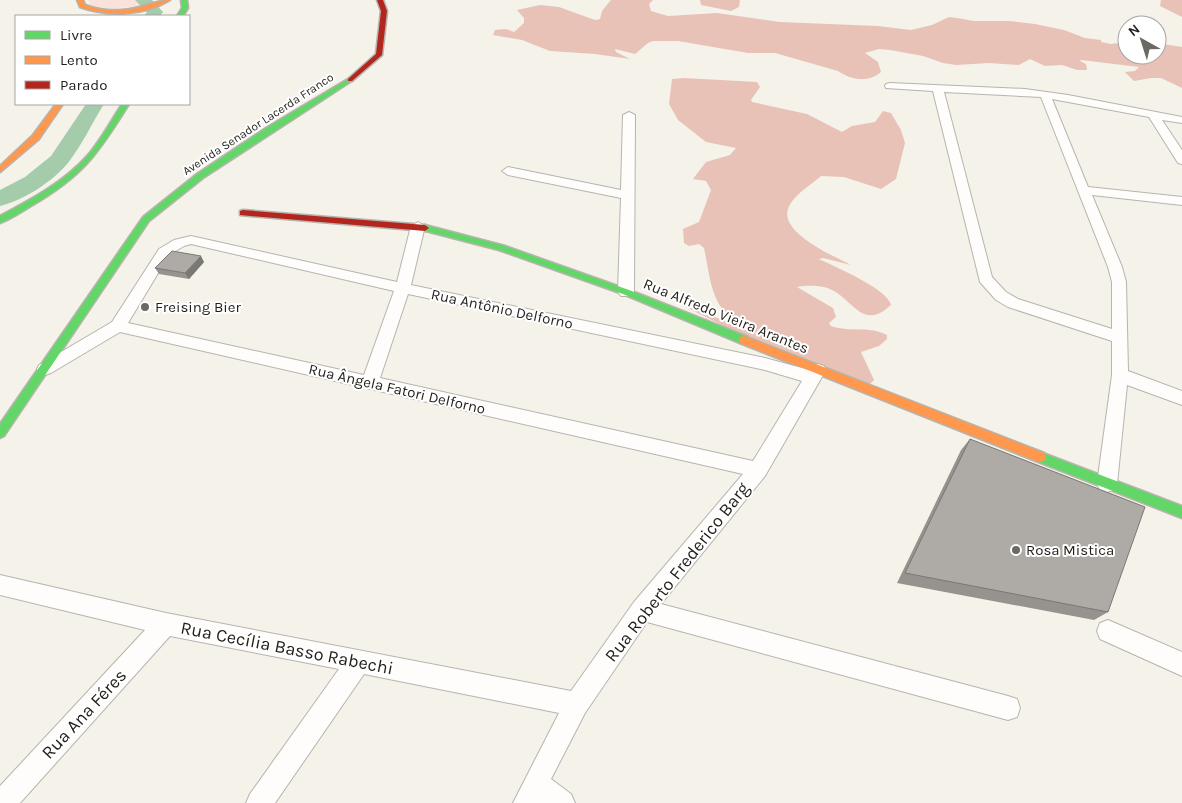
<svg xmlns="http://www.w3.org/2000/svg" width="1182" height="803" font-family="Karla,sans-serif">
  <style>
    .green { fill: #fae2da }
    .forest { fill: #e9c2b7 }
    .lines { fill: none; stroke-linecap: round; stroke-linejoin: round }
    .river { fill: #a4cbaa; fill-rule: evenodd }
    .street-casing { stroke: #b6b4ae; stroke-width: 2 }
    .fast-casing { stroke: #b6b4ae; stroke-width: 3 }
    .slow-casing { stroke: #b6b4ae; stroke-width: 3 }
    .jam-casing { stroke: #b6b4ae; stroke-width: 3 }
    .street { fill: #fefdfc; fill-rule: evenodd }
    .fast { fill: #63d668; fill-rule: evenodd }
    .slow { fill: #ff974d; fill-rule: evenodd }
    .jam { fill: #b3261e; fill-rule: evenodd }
    .wall { fill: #96938f }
    .shaded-wall { fill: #7a7874 }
    .building { fill: #aeaba6; stroke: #7a7874 }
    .poi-dot { fill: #6b6963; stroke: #fff; stroke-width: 2 }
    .labels { text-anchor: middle; stroke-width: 4; stroke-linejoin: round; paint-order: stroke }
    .far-street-label { font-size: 12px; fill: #201f1a; stroke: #fff }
    .poi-label { font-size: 15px; fill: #201f1a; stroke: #fff; text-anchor: start }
    .street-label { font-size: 15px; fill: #201f1a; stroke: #fff }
    .near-street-label { font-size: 18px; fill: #201f1a; stroke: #fff }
  </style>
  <rect width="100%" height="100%" fill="#f5f2ea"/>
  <path class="green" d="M88 0H152C134 8 111 11 91 5Z"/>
  <path class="forest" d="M611 0H653L649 4 651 11 668 16 717 13 780 22 878 26 911 30 932 25 949 17 957 18 974 21H1009L1035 24 1064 30 1085 38 1101 40V42L1111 44 1127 42V55H1157V43L1182 47V88L1161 78H1151L1134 81 1125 72 1135 71 1139 67 1081 60 1080 61 1086 64 1087 70H1077L1062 65 1045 66 1030 59 1019 65 989 63 956 65 943 63 923 56 890 50 879 49 865 53 878 62 881 72C868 83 851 80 838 71L775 53H748L678 41H653L648 43 635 54 615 49 616 52 630 59 595 54 550 51 522 40 493 35 495 30 506 29 514 32 524 23V18L517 10 540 5 559 7 595 20 600 19 602 11Z
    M700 0H740L739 7 731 11 701 5Z
    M1161 0H1182V17L1160 6Z
    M684 78 757 82 760 87 751 100 752 102 807 114 842 132 852 126 875 122 883 111 891 113 901 130 905 143 896 179 881 189 844 177 821 176C811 185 792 196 788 209 780 233 834 256 851 265L823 258 819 259C835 267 888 289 891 305 863 331 854 301 832 290 823 285 807 285 797 287L833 308 836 317 829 323 831 326C853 333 866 325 887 335V339L879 346 861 352 874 380 870 384 830 380 678 303 736 325C710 300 711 282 704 248L699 244 689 246 684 243 683 229 699 222 711 190 706 181 693 179 706 162 730 155 736 148 706 142 678 120 669 104 672 79Z"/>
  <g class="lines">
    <path class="river" d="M135 0H152L163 12 160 16H144L147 12Z
      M86 104H104C92 123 82 145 68 163 52 182 24 200 0 206V190L25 177 51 156Z"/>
    <g class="street-casing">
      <path id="street" d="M890 83 1025 89 1068 95 1182 117V123L1162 120 1182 150V164L1178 163 1149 117 1052 99 1088 187 1182 197V205L1092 195 1122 267 1126 282 1128 371 1182 391V405L1127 385 1117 484 1114 490 1107 492 1100 490 1097 484 1112 375V341L1008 307 996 300 980 282 933 91 886 88 885 86 886 84ZM944 92 1041 97 1108 267 1112 282V329L1018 299 1006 292 992 277Z
        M629 112 635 115 634 292 631 296H621L618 292 621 198 508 175 502 171 508 167 621 190 623 115Z
        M418 222 425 226 411 285 765 358 809 370 812 366 818 364 824 366 826 370 765 476 661 604 1008 696 1017 699 1020 708 1017 717 1008 720 647 622 585 713 551 779 571 794 575 803H513L559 713 364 674 275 803H246L250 794 339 669 170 636 20 803H0V786L145 630 0 595V575L166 613 571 691 634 602 743 474 120 332 51 373 45 375 39 373 37 369 39 365 112 322 159 249 174 240 191 236 397 282 411 226ZM191 244 394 291 364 375 128 323 169 255 184 246ZM408 294 765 370 802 381 753 461 380 378Z
        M1108 620 1182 652V676L1100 639 1097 631 1100 623Z"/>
    </g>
    <g class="fast-casing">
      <path id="fast" d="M181 0H187L188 8 183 16H177L182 8Z
        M348 79 353 80 203 178 149 221 4 436 0 438V424L143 217 197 174 266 128Z
        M122 104H129C98 154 83 176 31 206 21 212 11 219 0 223V216C32 199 64 182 88 155 101 140 111 121 122 104Z
        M425 225 505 246 629 290 748 337 749 340 748 343H740L623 294 499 250 422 230 421 228Z
        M1040 452 1182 506V518L1036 461 1034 457 1036 453Z"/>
    </g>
    <g class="slow-casing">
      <path id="slow" d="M77 0H83L85 5C104 12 123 12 143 6 152 4 160 0 170 0 144 16 108 17 80 7Z
        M56 104H63L39 139 0 172V166L33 135Z
        M744 336 1044 453 1046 457 1044 461 1040 462 1036 461 740 343 739 340 740 337Z"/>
    </g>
    <g class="jam-casing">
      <path id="jam" d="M377 0H383L387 11 382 55 352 81H348V79L376 54 381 11Z
        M243 210 425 225 429 228 425 231 240 215V211Z"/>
    </g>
    <use href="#street" class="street"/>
    <use href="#fast" class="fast"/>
    <use href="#slow" class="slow"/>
    <use href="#jam" class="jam"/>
  </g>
  <path class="wall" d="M204 262 189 279 159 274 155 268Z
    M970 439 1108 612 1094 620 897 583 961 450Z"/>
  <path class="shaded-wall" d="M201 256 204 262 189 279 185 273Z"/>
  <path class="building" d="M172 251 201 256 185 273 155 268Z
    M970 439 1145 507 1108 612 905 573Z"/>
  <g class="poi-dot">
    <circle cx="145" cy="307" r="5"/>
    <circle cx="1016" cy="550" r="5"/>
  </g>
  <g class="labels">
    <g class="far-street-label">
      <text transform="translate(258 124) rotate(-33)" y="4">Avenida Senador Lacerda Franco</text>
    </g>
    <g class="poi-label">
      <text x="155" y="312">Freising Bier</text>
      <text x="1026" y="555">Rosa Mistica</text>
    </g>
    <g class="street-label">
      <text transform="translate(502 309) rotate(12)" y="5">Rua Antônio Delforno</text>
      <text transform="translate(726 316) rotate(22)" y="5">Rua Alfredo Vieira Arantes</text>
      <text transform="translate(397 389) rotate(13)" y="5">Rua Ângela Fatori Delforno</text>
    </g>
    <g class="near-street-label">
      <text transform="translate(677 572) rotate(-52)" y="6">Rua Roberto Frederico Barg</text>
      <text transform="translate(287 648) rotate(11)" y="6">Rua Cecília Basso Rabechi</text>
      <text transform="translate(84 714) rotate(-47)" y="6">Rua Ana Féres</text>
    </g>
  </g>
  <rect x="15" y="15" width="175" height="90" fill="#ffffff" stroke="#a6a5a3"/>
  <rect x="25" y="31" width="25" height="8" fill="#63d668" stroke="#a6a5a3"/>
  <text x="60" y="40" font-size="15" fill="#201f1a">Livre</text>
  <rect x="25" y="56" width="25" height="8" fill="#ff974d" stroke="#a6a5a3"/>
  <text x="60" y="65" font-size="15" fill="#201f1a">Lento</text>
  <rect x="25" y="81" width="25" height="8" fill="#b3261e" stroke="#a6a5a3"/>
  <text x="60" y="90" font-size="15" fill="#201f1a">Parado</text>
  <g transform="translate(1142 40) rotate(321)"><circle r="24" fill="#ffffff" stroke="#a6a5a3"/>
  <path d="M0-4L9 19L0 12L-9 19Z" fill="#6b6963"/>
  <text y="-8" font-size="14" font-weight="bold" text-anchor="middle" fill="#201f1a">N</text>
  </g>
</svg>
